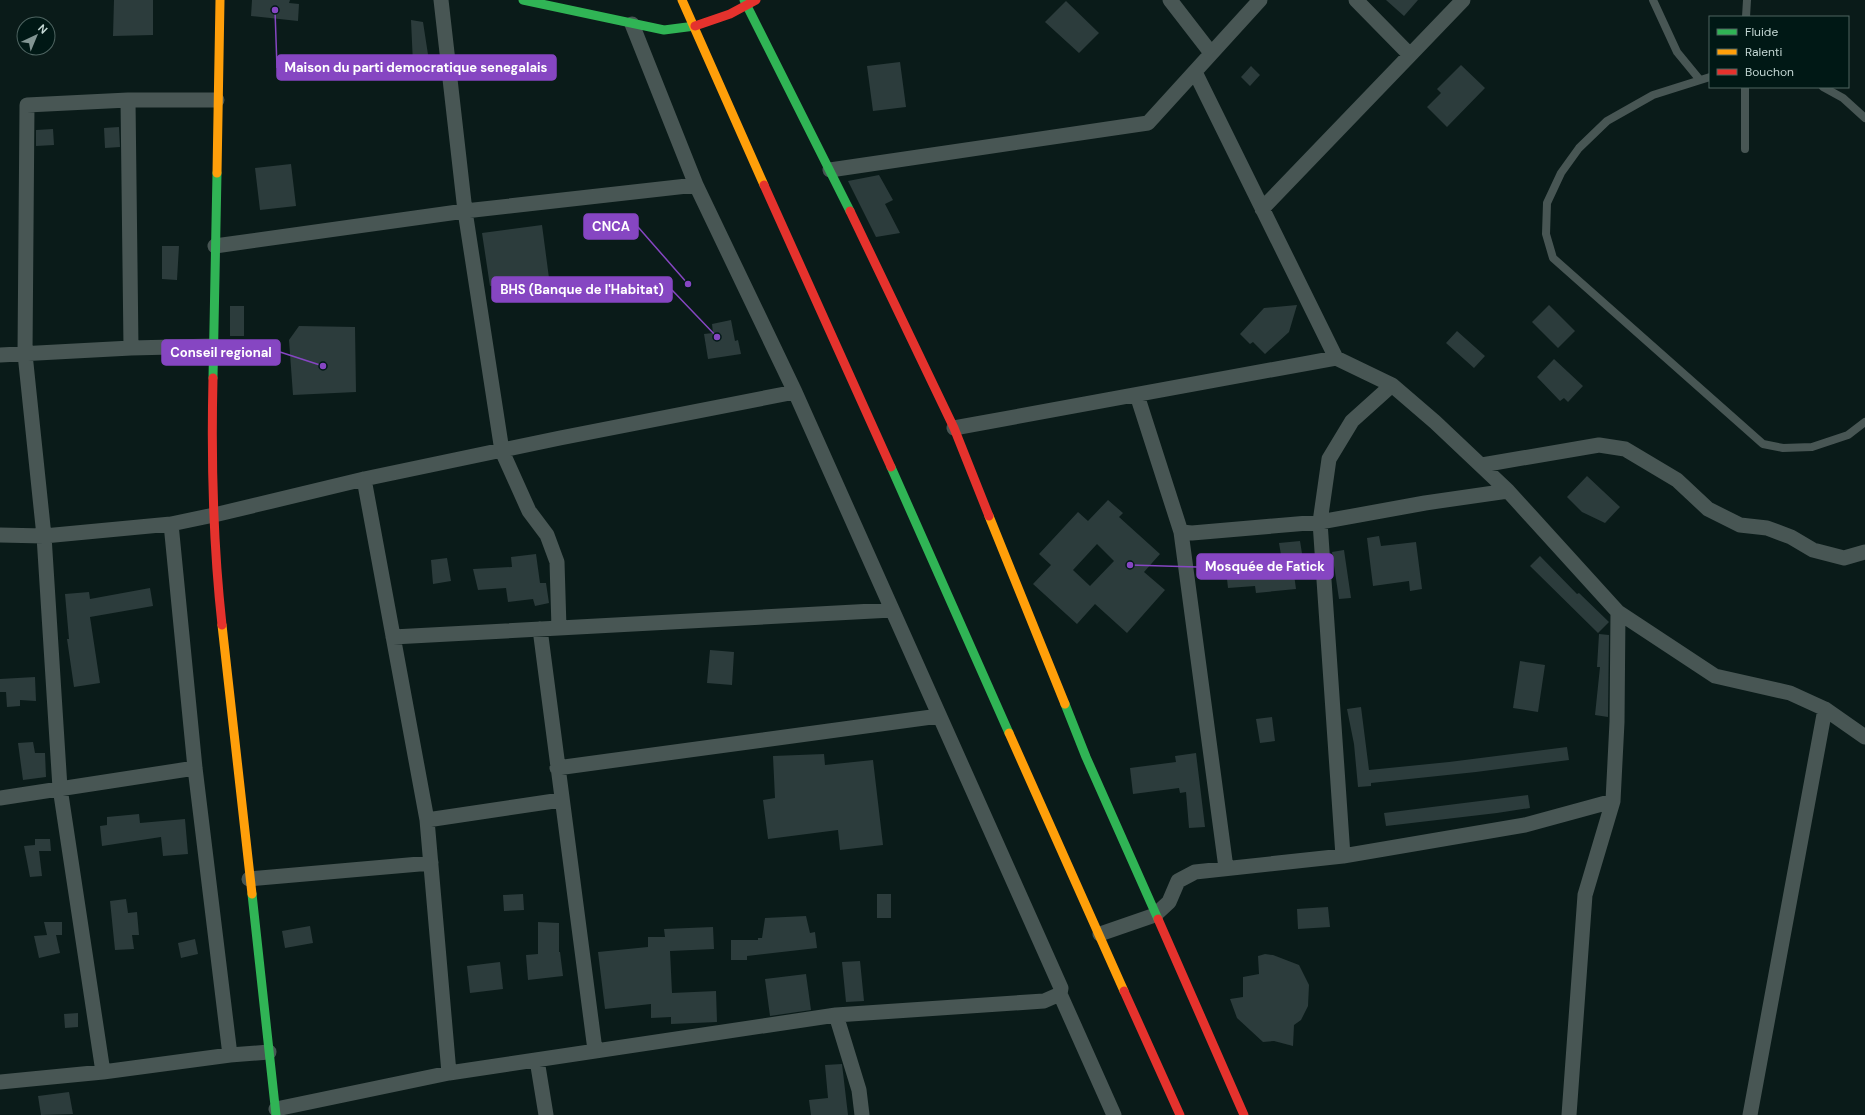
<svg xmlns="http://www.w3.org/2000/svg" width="1865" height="1115" font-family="'DM Sans',sans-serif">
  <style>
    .building { fill: #2c3c3c; fill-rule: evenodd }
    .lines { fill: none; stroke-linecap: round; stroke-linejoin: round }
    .lane { stroke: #485654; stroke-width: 8 }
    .street { stroke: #485654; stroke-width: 15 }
    .fast { stroke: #30b455; stroke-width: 9 }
    .slow { stroke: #ff9f0a; stroke-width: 9 }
    .jam { stroke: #e5322d; stroke-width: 9 }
    .leader { fill: none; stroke: #8646c2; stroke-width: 1.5 }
    .callout-dot { fill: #8646c2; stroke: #001815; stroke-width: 1.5 }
    .callout { fill: #8646c2; stroke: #8646c2; stroke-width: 1.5 }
    .callout-label { font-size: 13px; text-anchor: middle; font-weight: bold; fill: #fff }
  </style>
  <rect width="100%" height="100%" fill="#0a1b19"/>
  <path class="building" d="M114 0H153V35L113 36Z
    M252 0H290L289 3 299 4 298 21 251 16Z
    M1386 0H1418L1404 16Z
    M1066 1 1099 33 1079 53 1045 22Z
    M411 20 423 22 429 61 413 64Z
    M900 62 906 107 873 111 867 66Z
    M1461 65 1485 88 1447 127 1427 107 1441 93 1437 89Z
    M1251 66 1260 75 1250 86 1241 77Z
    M119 127 120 147 105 148 104 128Z
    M53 129 54 145 36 146V130Z
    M291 164 296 206 260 210 255 168Z
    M879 175 893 200 885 204 900 233 876 237 848 181Z
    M542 225 549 278 490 286 482 233Z
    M162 246H179L177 280 162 279Z
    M1297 305 1289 332 1265 354 1253 342 1250 344 1240 334 1264 308Z
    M1549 305 1575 331 1558 348 1532 322Z
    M230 306H244V336H230Z
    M731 320 735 341 738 340 741 354 708 359 704 334 713 333 712 324Z
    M299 326 355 327 356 392 293 395 289 340Z
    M1457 331 1485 356 1474 368 1446 343Z
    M1554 359 1583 386 1568 402 1564 398 1560 401 1537 377Z
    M1587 476 1620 507 1605 523 1582 512 1567 497Z
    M1108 500 1123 513 1119 517 1160 554 1144 572 1165 590 1127 633 1095 604 1077 624 1033 584 1051 565 1039 554 1078 512 1088 521ZM1097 544 1114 561 1090 586 1073 570Z
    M1379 536 1381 546 1416 542 1422 589 1410 591 1409 581 1373 586 1367 538Z
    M1300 541 1304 566 1293 567 1296 589 1256 593 1255 586 1228 588 1226 570 1251 568V564L1282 561 1279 543Z
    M1344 550 1351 598 1339 599 1332 552Z
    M536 554 540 583H546L549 603 535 606 533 599 508 602 506 588 478 590 473 569 512 567 511 557Z
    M1540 556 1577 594 1579 593 1609 622 1598 633 1530 566Z
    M447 558 451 581 433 584 431 560Z
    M150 588 153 606 90 617 100 683 74 687 67 639H69L65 594 89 592 90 599Z
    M1599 634 1609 635 1608 717 1595 715 1600 667H1597Z
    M710 650 734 652 732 685 707 683Z
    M1520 661 1545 665 1538 712 1513 708Z
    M35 677 36 701 20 700V706L7 707 6 692H0V679Z
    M1361 707 1369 770 1449 762 1567 747 1569 760 1476 772 1371 783V786L1358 787 1354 744 1347 709Z
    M1272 717 1275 741 1260 743 1256 719Z
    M33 742 35 753H45L46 777 23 780 18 743Z
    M1196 753 1205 827 1189 828 1186 792 1180 793 1179 788 1133 794 1130 768 1176 762 1175 756Z
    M824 754 825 765 873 760 883 845 840 850 838 830 768 839 763 800 775 798 773 756Z
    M1528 795 1530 808 1497 813 1386 826 1384 813Z
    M139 814 140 823 185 819 188 854 163 856 161 837 102 846 100 826 107 825V817Z
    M35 839H50L51 851H39L42 876 30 877 24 846 35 845Z
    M523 894 524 910 504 911 503 895Z
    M877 894H891V918H877Z
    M126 899 128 913 137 912 139 935H132L134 949 115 950 110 901Z
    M1328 907 1330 927 1298 929 1297 909Z
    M806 916 810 933 815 932 817 948 747 956V960H731V940H758V938H762L765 918Z
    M44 922H62V935H56L60 953 39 958 34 936 47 935Z
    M538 922 559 923V952H560L563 976 528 980 526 955 538 954Z
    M310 926 313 943 285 948 282 931Z
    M713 927 714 949 670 951 672 993 716 991 717 1022 671 1024V1017L651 1018V1004L605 1009 598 952 648 947V937H665L664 929Z
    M195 939 198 954 181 958 178 943Z
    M1265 954 1273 955 1299 965 1309 985 1308 1006 1301 1020 1294 1025 1293 1046 1274 1041 1263 1042 1237 1018 1230 999 1243 997V977L1259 974 1258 956Z
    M860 961 864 1001 846 1002 842 962Z
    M500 962 503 989 470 993 467 966Z
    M806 974 811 1010 770 1016 765 979Z
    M78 1013V1027L65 1028 64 1014Z
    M842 1064 848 1115H811L809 1100 828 1098 825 1065Z
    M69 1092 73 1114 41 1115 38 1096Z"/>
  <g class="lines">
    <path class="lane" d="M1653 0 1677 52 1700 80
      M1746 17 1747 0
      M1710 77 1653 95 1607 121 1579 148 1561 173 1547 203 1546 234 1553 258 1763 444 1783 448 1812 447 1848 435 1865 422
      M1823 87 1843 98 1865 118
      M1745 149V87"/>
    <path class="street" d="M441 0 465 211 696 185
      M1170 0 1211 53
      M1356 0 1410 55
      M632 24 696 185 795 392 1061 988 1060 994 1114 1115
      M1195 72 1336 358
      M128 100 131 348
      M830 170 1148 123 1260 0
      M1262 209 1463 0
      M215 246 465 211 502 451 529 511 547 535 557 562 559 628
      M0 355 131 348 214 346
      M1137 395 1181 532 1226 868
      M954 428 1336 358 1392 385 1435 422 1508 491 1618 612 1715 676 1790 693 1825 709 1865 737
      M1482 465 1599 445 1625 449 1677 480 1708 509 1740 525 1767 528 1791 537 1813 550 1844 558 1865 552
      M364 479 427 820 449 1073
      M171 524 195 768 230 1055
      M1181 532 1192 533 1320 522 1425 503 1508 491
      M0 535 44 536 171 524 214 515 364 479 560 438 795 392
      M540 629 595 1050
      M393 637 892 610
      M557 768 939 716
      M0 798 195 768
      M427 820 561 800
      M1343 856 1320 522 1329 459 1352 421 1392 385
      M249 879 431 863
      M1100 934 1155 915 1169 902 1178 881 1195 872 1343 856 1525 825 1613 801
      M836 1015 859 1090 862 1115
      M537 1060 546 1115
      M103 1072 60 788 44 536 25 354 27 105 128 100H217
      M0 1082 103 1072 230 1055 269 1052
      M276 1109 449 1073 836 1015 1044 1001 1060 994
      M1569 1115 1585 895 1613 801 1617 722 1618 612
      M1750 1115 1825 709"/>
    <path class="fast" d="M523 0 664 30 695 26
      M744 0 850 211
      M213 378 217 173
      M891 467 1009 733
      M1065 704 1086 757 1158 919
      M252 894 276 1115"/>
    <path class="slow" d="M682 0 764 185
      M217 173 220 0
      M989 516 1065 704
      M222 625 252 894
      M1009 733 1124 991"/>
    <path class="jam" d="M695 26 730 14 756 0
      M764 185 891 467
      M850 211 954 428 989 516
      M213 378C211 461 213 543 222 625
      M1158 919 1244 1115
      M1124 991 1180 1115"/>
  </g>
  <path class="leader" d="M275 10L277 68M688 284L638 227M717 337L672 290M323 366L280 352M1130 565L1197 567"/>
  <g class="callout-dot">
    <circle cx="275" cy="10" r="4"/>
    <circle cx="688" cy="284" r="4"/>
    <circle cx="717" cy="337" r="4"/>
    <circle cx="323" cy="366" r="4"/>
    <circle cx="1130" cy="565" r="4"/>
  </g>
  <g class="callout">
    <rect x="277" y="55" width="279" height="25" rx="4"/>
    <rect x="584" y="214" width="54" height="25" rx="4"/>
    <rect x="492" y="277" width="180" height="25" rx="4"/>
    <rect x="162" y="340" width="118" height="25" rx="4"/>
    <rect x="1197" y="554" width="136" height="25" rx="4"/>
  </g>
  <g class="callout-label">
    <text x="416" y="72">Maison du parti democratique senegalais</text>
    <text x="611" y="231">CNCA</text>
    <text x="582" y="294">BHS (Banque de l'Habitat)</text>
    <text x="221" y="357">Conseil regional</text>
    <text x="1265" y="571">Mosquée de Fatick</text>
  </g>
  <rect x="1709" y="16" width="140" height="72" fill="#001815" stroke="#4e6461"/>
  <rect x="1717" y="29" width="20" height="6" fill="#30b455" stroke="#4e6461"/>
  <text x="1745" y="36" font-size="12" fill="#c3d7d4">Fluide</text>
  <rect x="1717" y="49" width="20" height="6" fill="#ff9f0a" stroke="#4e6461"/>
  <text x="1745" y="56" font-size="12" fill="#c3d7d4">Ralenti</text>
  <rect x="1717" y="69" width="20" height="6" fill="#e5322d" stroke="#4e6461"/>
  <text x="1745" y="76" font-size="12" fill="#c3d7d4">Bouchon</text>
  <g transform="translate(36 36) rotate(44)"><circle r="19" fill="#001815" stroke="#4e6461"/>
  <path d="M0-3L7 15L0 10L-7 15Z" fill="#829593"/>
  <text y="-6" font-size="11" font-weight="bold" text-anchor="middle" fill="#c3d7d4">N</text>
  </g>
</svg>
